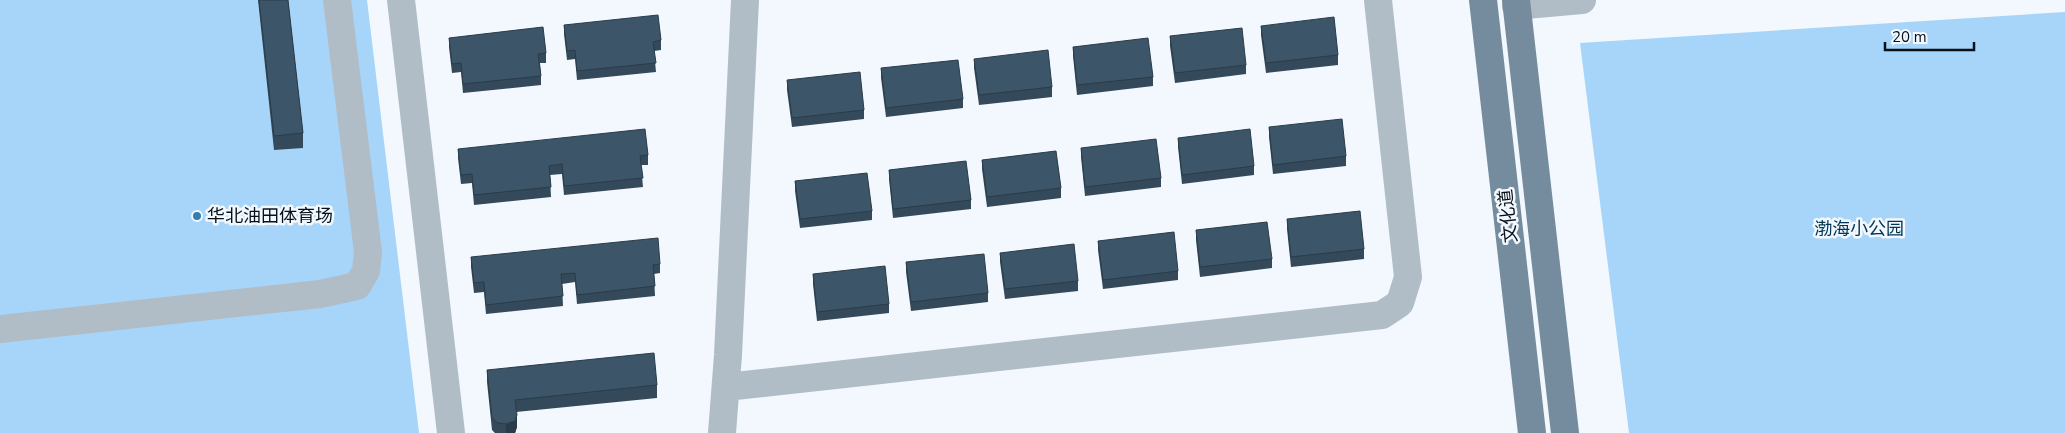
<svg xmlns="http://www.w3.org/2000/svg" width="2065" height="433" font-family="'Nunito Sans','Noto Sans SC',sans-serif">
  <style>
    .green { fill: #a7d5fa }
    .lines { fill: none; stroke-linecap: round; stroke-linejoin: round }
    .minor { stroke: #b0bdc7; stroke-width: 28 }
    .major { stroke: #758c9e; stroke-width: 28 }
    .wall { fill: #34495a }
    .shaded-wall { fill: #2a3c4a }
    .building { fill: #3c5569; stroke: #2a3c4a }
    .poi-dot { fill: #347eb1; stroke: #f2f8fd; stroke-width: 2 }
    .labels { text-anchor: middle; stroke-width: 5; stroke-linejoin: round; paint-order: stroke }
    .poi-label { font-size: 18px; fill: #071119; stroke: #f2f8fd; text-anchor: start }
    .street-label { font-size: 18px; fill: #071119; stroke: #f2f8fd }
    .park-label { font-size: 18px; fill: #003556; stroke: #f2f8fd }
  </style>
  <rect width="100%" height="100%" fill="#f2f8fd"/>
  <path class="green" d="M0 0H367L419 433H0Z
    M2065 12V433H1629L1580 43Z"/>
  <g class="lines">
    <path class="minor" d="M401 0 451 433
      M1516 6 1582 0
      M0 329 320 294 357 286 366 271 368 252 337 0
      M726 387 1382 315 1400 303 1408 277 1378 0
      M722 433 728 355 745 0"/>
    <path class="major" d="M1483 0 1532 433
      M1516 0 1565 433"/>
  </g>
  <path class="wall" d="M258 0H288L303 133V148L274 150Z
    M564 25 661 40V50L654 51 656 72 577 80 575 59 567 60 564 34Z
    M1261 26 1338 55V65L1266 73 1261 35Z
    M1170 36 1246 65V74L1175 83 1170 46Z
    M449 38 546 53V63H540L541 76V85L463 93 461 72 452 73 449 47Z
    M1073 47 1153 77V86L1077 95 1073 56Z
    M974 59 1052 87V97L979 105 974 68Z
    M881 68 963 99V108L886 117 881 78Z
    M787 80 864 110V119L792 127 787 90Z
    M1269 127 1346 156V166L1273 174 1269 137Z
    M1178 138 1254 166V175L1182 184 1178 147Z
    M1081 148 1161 178V187L1085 196 1081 157Z
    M458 149 648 155V165H641L643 187 564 195 562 174 550 175 551 197 474 205 472 183 461 184 458 158Z
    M982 160 1061 188V198L987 207 982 169Z
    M889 170 971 200V209L893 218 889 179Z
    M795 181 872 211V220L800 228 795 191Z
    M1287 219 1364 249V259L1291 267 1287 229Z
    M1196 230 1272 259V268L1200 277 1196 240Z
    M1098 241 1178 271V280L1103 289 1098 250Z
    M1000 253 1078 281V291L1005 299 1000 262Z
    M471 257 660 264V273L654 274 655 296 577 304 575 282 562 284 563 306 486 314 484 292 474 293 471 267Z
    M906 262 988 293V302L911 311 906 272Z
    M813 274 889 304V313L817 321 813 284Z
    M487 370 657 385V398L516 412 517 427 515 433H495L492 430 487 382Z"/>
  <path class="shaded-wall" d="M517 415V427L515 433H506V424Z"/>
  <path class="building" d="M259 0H288L303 133 274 136Z
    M658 15 661 40 653 42 656 63 577 71 575 50 567 51 564 25Z
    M1334 17 1338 55 1266 63 1261 26Z
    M543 27 546 53 538 54 541 76 463 84 461 63 452 64 449 38Z
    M1242 28 1246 65 1175 73 1170 36Z
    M1148 38 1153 77 1077 85 1073 47Z
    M1048 50 1052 87 979 95 974 59Z
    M958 60 963 99 886 108 881 68Z
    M860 72 864 110 792 118 787 80Z
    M1342 119 1346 156 1273 165 1269 127Z
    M645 129 648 155 640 156 643 178 564 186 562 164 549 166 551 187 474 195 472 174 461 175 458 149Z
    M1250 129 1254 166 1182 175 1178 138Z
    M1156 139 1161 178 1085 187 1081 148Z
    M1056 151 1061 188 987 197 982 160Z
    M966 161 971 200 893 209 889 170Z
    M867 173 872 211 800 219 795 181Z
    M1360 211 1364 249 1291 257 1287 219Z
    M1267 222 1272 259 1200 267 1196 230Z
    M1174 232 1178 271 1103 280 1098 241Z
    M658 238 660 264 653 265 655 286 577 295 575 273 561 274 563 296 486 305 484 282 474 283 471 257Z
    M1074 244 1078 281 1005 289 1000 253Z
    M984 254 988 293 911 302 906 262Z
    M885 266 889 304 817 312 813 274Z
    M654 353 657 385 515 400 517 415 515 421 506 424 498 423 492 418 487 370Z"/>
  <circle class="poi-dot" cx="197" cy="216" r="5"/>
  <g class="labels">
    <g class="poi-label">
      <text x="207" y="222">华北油田体育场</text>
    </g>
    <g class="street-label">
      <text transform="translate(1508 216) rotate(-96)" y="6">文化道</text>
    </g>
    <g class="park-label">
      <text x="1859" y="235">渤海小公园</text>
    </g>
  </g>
  <path d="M1885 42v8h89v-8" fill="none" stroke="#071119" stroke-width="2.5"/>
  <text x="1892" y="42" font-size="15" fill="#071119" stroke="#f2f8fd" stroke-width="4" paint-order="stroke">20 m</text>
</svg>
